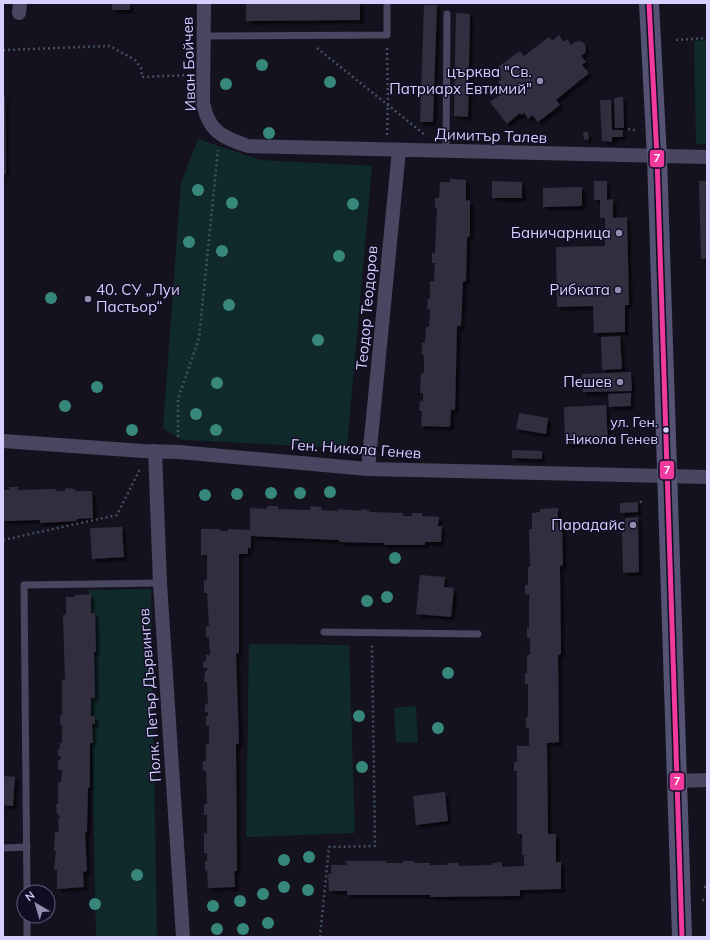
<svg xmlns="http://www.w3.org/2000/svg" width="710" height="940" font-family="Mulish,sans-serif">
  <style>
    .green { fill: #102a2c }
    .building { fill: #322f41; filter: url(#shadow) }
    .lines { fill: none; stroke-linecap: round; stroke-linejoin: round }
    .path { stroke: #425060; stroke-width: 2.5; stroke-dasharray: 2 3; stroke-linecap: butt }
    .lane { stroke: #484660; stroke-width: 7 }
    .street { stroke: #484660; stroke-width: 14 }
    .secondary { stroke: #555373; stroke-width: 20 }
    .bus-1-casing { stroke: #110d24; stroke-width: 8 }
    .bus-1 { stroke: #f13a9d; stroke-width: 5 }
    .tree { fill: #37877b }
    .poi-dot { fill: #928db1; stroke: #110d24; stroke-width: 1.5 }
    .bus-dot { fill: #d6cfff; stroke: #110d24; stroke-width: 1.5 }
    .labels { text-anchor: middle; stroke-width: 3; stroke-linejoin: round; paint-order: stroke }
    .bus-label { font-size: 14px; fill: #d6cfff; stroke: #110d24; text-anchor: end }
    .street-label { font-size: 15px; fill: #d6cfff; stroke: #110d24 }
    .poi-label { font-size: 15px; fill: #d6cfff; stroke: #110d24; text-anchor: end }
    .line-badge { stroke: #110d24; stroke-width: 1.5 }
    .badge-label { font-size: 11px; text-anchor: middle; font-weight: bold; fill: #fff }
  </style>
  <defs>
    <filter id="shadow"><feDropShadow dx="3.5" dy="3.5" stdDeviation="1" flood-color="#0009"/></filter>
  </defs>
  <rect width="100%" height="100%" fill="#14121f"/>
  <path class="green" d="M707 40V144H696L694 41Z
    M198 139 260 160 372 166 347 448 183 440 163 429 181 183Z
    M151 589 157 937H96L89 590Z
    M249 644 349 645 355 833 246 837Z
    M416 706 418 742 396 743 394 708Z"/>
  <path class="building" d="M112 3H130V10H112Z
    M246 3H360V20L246 21Z
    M424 5H437L433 122H420Z
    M456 13 470 14 468 117 454 116Z
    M559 35 564 42 567 39 571 45 575 42 580 41 584 43 586 48 585 53 581 56 586 62 582 65 589 73 556 100 560 105 538 122 532 115 528 119 524 113 521 115 520 113 507 124 490 102 502 93 500 91 503 88 498 82 501 79 494 70 520 51 524 56 549 37 552 41Z
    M5 95 6 174H3V96Z
    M619 97H623L624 128H615L614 99Z
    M600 100H611L612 130H623V137H612V132V142L602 141Z
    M583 132H588L589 139 584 140Z
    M450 179 466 180V201L470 200V236L467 237 466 281 463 282 461 326H457L455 410H451L450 427 421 426 422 411H419L420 401H423V393H420L421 373H424V355H422V343H425L426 327H429L430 310 427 309 428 298 430 299V281H434L435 263H432V253H435L437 208H435V198H439L440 182H450Z
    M492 181 522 182V198H492Z
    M594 181H607V200L613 199V218L627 217 629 305H625V332L594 333 593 306 557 307 556 247 605 246V218H600V200H594Z
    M699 181H707V259H701Z
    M582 187V206L543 207V188Z
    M620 336 622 369 602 370 601 337Z
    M631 372 632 391 583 392 582 374Z
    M631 393V406L609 407 608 394Z
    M606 405 608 442 565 444 564 407Z
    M519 413 548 418 546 434 516 429Z
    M512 450 542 451V459L512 458Z
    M9 487H18V490L56 489V491H65V488L75 489 76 491H92L93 518 77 519V521L40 523V520L3 521V490H10Z
    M638 502V512L620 513V503Z
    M267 506H278V509L310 510 311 506 322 507 321 510 338 511V509L361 511V509L369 510V512L403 513V516H412V513H422V516L439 517 438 526H442L441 542H425V545H384V543L339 542V540H337L251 536V548H248V554H239V653L236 654 239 744H236L237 871H234L235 887 208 888 207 870 205 871V861H207V853H204V833H207V815H204V804H207L206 771H203V761H206V744H209V726H206V716H208V712H205V705L208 704 207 682H204L205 671H207V668H203V661H206V655H210L209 637H206V626H209L207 593H204V580H207V555H201V529H220V531H228V529L250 530V508L267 509Z
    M558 508V526H562L563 565 560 566 561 654 558 655 559 742 547 743 548 834H556V862H561V889L520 890V896L430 897 431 895H347V891H329L328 874H331V865H347L346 861H386V863H403V861H414V863H430V865H447V863H458L459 866 493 865 492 863 502 862V867L524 866V855H522V834H517V771H514V762H517V746H529V728H526V717H528V684H525V673H527V655H530V638H527V628H529V594L525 595V585H528V567H530L529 529H532V513L540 512V509Z
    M638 517 639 572 623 573 622 532H625V518Z
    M122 527 124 557 92 559 90 528Z
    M420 575 445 577 444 587 454 588 451 617 416 614Z
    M91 594V613H95L96 652H94L95 698H91V716H95V724H92L93 743H90V787L88 788 87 832 85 833 87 871 83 872 84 887 57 889V870H54L56 851H54L55 832H59L58 818 60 819 59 815 57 814 56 804H58V783L61 782 62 770H58V760L61 759V756H58V749H60V743H62V725H60V715H62V680L65 679 63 615 66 614V597H75V595Z
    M3 776 15 777 13 806 3 805Z
    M445 792 448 821 416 825 413 796Z"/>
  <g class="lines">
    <path class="path" d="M676 40 707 38
      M317 48 425 135
      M3 50 110 46 135 60 141 68 142 77 189 75
      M628 129 635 130
      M387 135 388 105 387 46
      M178 437V399L199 338 218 150
      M640 502 645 501
      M3 540 117 515 140 469
      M704 887H707
      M702 900H704
      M320 937 329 847 375 846 372 644"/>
    <path class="lane" d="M203 36 387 35V3
      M446 152 447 14
      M324 632 478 634
      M3 848 27 847
      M27 892 24 585 160 583
      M27 916V937"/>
    <path class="street" d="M204 3 203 103C209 132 222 137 248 146L707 157
      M19 13 20 3
      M3 441 143 451 179 452 368 469 707 477
      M155 451 160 583 183 937
      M368 469 399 150
      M676 781 707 780"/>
    <path class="secondary" d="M649 3 657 157 682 937"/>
    <g class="bus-1-casing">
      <path id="bus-1" d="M649 3 657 157 682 937"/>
    </g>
    <use href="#bus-1" class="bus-1"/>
  </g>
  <g class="tree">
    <circle cx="262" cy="65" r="6"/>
    <circle cx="330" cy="82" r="6"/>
    <circle cx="226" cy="84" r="6"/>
    <circle cx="269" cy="133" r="6"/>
    <circle cx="198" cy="190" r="6"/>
    <circle cx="232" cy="203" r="6"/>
    <circle cx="353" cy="204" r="6"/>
    <circle cx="189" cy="242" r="6"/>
    <circle cx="222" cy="251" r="6"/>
    <circle cx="339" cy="256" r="6"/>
    <circle cx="51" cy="298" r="6"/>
    <circle cx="229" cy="305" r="6"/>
    <circle cx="318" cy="340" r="6"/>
    <circle cx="217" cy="383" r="6"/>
    <circle cx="97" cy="387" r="6"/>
    <circle cx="65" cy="406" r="6"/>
    <circle cx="196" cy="414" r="6"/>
    <circle cx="132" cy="430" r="6"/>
    <circle cx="216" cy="430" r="6"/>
    <circle cx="330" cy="492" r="6"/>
    <circle cx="271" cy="493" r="6"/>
    <circle cx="300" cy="493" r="6"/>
    <circle cx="237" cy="494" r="6"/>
    <circle cx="205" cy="495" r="6"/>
    <circle cx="395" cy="558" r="6"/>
    <circle cx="387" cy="597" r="6"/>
    <circle cx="367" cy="601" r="6"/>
    <circle cx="448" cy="673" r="6"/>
    <circle cx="359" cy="716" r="6"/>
    <circle cx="438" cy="728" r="6"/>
    <circle cx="362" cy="767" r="6"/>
    <circle cx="309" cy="857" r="6"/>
    <circle cx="284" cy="860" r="6"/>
    <circle cx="137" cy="875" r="6"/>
    <circle cx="284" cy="887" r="6"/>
    <circle cx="308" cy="890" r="6"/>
    <circle cx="263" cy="894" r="6"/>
    <circle cx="240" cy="901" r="6"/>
    <circle cx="95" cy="904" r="6"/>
    <circle cx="213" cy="906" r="6"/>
    <circle cx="268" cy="923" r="6"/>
    <circle cx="217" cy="929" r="6"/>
    <circle cx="243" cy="929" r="6"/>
  </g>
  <g class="poi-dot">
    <circle cx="540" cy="81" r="4"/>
    <circle cx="619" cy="233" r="4"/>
    <circle cx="618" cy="290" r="4"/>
    <circle cx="88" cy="299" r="4"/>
    <circle cx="620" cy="382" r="4"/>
    <circle cx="633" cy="525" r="4"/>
  </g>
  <circle class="bus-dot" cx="666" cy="430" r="3.5"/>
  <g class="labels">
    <g class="bus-label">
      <text x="658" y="427">ул. Ген.<tspan x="658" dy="17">Никола Генев</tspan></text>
    </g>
    <g class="street-label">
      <text transform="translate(189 64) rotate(-92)" y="5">Иван Бойчев</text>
      <text transform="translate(491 136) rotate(2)" y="5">Димитър Талев</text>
      <text transform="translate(367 308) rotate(-85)" y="5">Теодор Теодоров</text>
      <text transform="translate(356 449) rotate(4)" y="5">Ген. Никола Генев</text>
      <text transform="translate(150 695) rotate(-94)" y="5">Полк. Петър Дървингов</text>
    </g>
    <g class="poi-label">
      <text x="532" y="77">църква "Св.<tspan x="532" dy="17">Патриарх Евтимий"</tspan></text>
      <text x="611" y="238">Баничарница</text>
      <text x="96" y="295" text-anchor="start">40. СУ „Луи<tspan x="96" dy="17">Пастьор“</tspan></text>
      <text x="610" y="295">Рибката</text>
      <text x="612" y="387">Пешев</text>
      <text x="625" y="530">Парадайс</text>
    </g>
  </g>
  <g class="line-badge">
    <rect x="649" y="149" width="16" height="19" rx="4" fill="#f13a9d"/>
    <rect x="659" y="460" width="16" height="20" rx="4" fill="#f13a9d"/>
    <rect x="669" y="772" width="16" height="19" rx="4" fill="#f13a9d"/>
  </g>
  <g class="badge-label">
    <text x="657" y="162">7</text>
    <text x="667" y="474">7</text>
    <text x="677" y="785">7</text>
  </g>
  <rect width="710" height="940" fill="none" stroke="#d6cfff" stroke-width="8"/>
  <g transform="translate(36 904) rotate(322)"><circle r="19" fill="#110d24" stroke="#605b7c"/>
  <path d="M0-3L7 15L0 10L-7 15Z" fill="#928db1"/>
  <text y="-6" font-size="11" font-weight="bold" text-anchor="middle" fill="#d6cfff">N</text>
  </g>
</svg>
